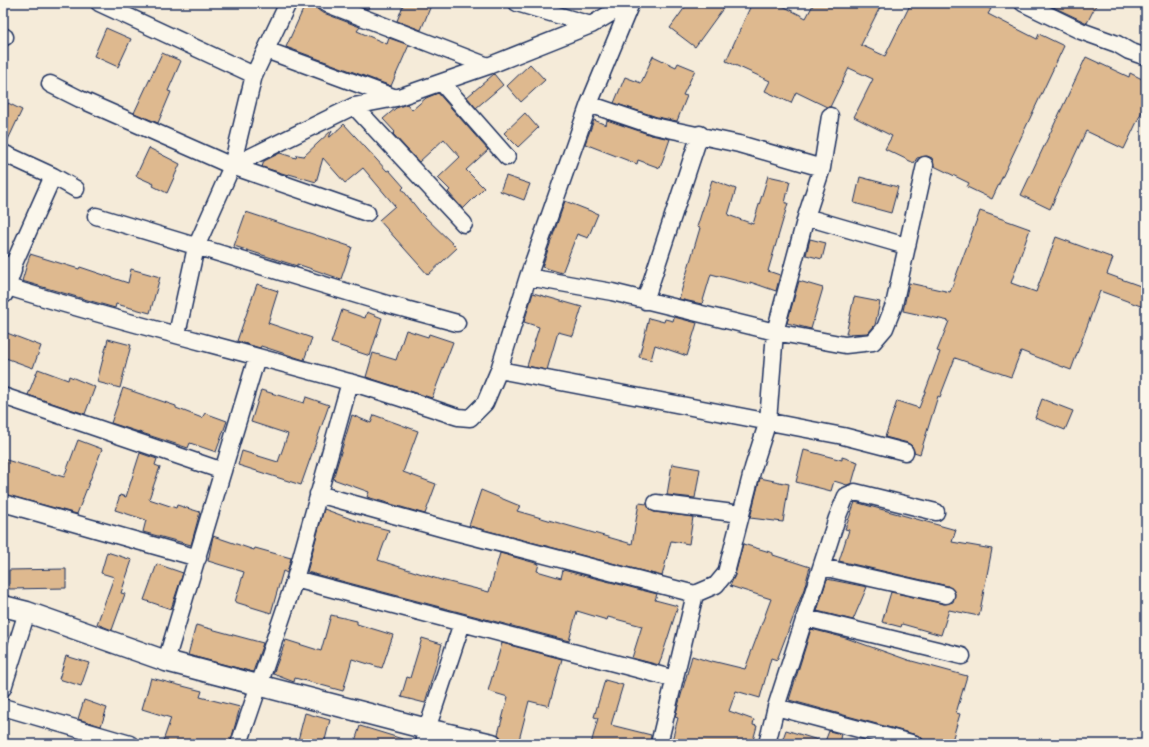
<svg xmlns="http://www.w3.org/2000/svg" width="1149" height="747" font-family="'Architects Daughter',sans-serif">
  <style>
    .building { fill: #deb98f; stroke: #1b2f5e }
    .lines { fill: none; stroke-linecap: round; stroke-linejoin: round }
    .minor-casing { stroke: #1b2f5e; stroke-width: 19 }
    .tertiary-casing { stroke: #1b2f5e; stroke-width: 23 }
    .minor { stroke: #fbf7ec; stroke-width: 16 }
    .tertiary { stroke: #fbf7ec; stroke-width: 20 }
  </style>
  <rect width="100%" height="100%" fill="#f5ebd9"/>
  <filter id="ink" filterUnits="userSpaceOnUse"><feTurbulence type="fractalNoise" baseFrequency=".025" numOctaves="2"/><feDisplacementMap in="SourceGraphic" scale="8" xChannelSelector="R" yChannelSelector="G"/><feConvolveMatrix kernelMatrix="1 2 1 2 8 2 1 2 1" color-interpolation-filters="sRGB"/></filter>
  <g filter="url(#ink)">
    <path class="building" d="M306 3H316L317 9 321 12 360 27 357 31 387 44 389 38 409 45 391 86 286 47Z
      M351 3H370L368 9Z
      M404 3H432L421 30 397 21Z
      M688 3H727L695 47 670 28Z
      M752 3H777L806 18 814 3H882L861 45 885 56 911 3H978L991 9 988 14 1037 39 1039 34 1064 46 992 199 967 187 969 183 934 166 932 158 927 156 917 158 914 163 885 149 892 136 854 117 873 79 849 68 830 107H827L796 92 791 103 765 91 770 81 726 61Z
      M1045 3H1097L1087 23Z
      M106 28 131 39 118 67 94 56Z
      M162 53 181 61 168 91 171 92 158 123 134 113Z
      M653 56 676 67 678 63 695 70 683 95 687 96 677 121 657 117 614 103 625 77 641 83Z
      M1086 57 1129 77 1130 73 1146 81V103L1124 149 1086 131 1050 209 1021 195Z
      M530 64 545 80 521 102 507 86Z
      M494 74 503 85 476 108 467 97Z
      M438 93 488 150 466 170 484 188 463 209 448 192 450 190 438 178 460 157 444 139 419 162 393 134 395 132 383 119 396 108 407 104 412 110 426 98Z
      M8 103 22 110 6 144H3V114Z
      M525 113 538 128 518 147 504 133Z
      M594 120 606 125 607 120 651 135 670 139 660 168 638 160 637 164 585 144Z
      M344 124 387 171 389 170 404 187 402 189 421 213 457 248 428 275 379 220 395 206 363 168 345 183 323 158 316 182 289 174 288 175 262 167 264 161 280 153 296 158 297 155 304 156 332 130 329 138Z
      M149 148 180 164 167 193 153 186 154 184 136 176Z
      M506 176 530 184 524 200 500 191Z
      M768 176 790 181 785 203H788L768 271 780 275 776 291 750 282V284L711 274 702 304 679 299 700 228 697 227 712 180 736 189 728 215 753 224Z
      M860 177 898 187 891 213 854 203Z
      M565 201 598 214 588 238 577 234 562 273 542 267Z
      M980 211 1030 229 1011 283 1036 292 1056 237 1113 258 1107 274 1146 288V308L1100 291 1071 370 1021 351 1011 377 955 358 940 397 938 396 920 454 914 452 912 446 908 443 885 437 897 401 919 408 940 352 937 351 949 321 903 311 909 283 950 292Z
      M246 212 352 247 341 279 297 264V266L234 246Z
      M810 239 826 243 822 259 806 255Z
      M30 254 79 269 80 267 128 283 131 269 160 277 150 313 116 304 115 308 22 281Z
      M799 281 823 288 811 329 787 323Z
      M257 284 278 291 268 323 312 338 304 360 261 346 260 348 237 341Z
      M533 293 582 307 573 336 558 332 547 370 527 366 539 327 524 322Z
      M854 297 880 302 875 325 868 333 846 334Z
      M342 310 365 318 367 312 382 318 370 356 331 343Z
      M674 317 697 323 687 356 655 345 651 360 639 357 649 318 664 322 665 319 673 321Z
      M406 330 428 337 429 334 453 342 432 398 366 377 373 353 396 360Z
      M7 333 41 346 33 368 3 357V344Z
      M108 339 131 345 120 388 97 382Z
      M38 369 68 380 69 376 95 387 85 414 28 395Z
      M123 388 176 406V408L202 418 205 413 227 421 216 452 190 443 188 448 111 423Z
      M261 390 304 403 306 397 329 405 301 485 238 465 242 451 278 462 288 434 251 422Z
      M1042 399 1073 411 1065 430 1035 418Z
      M352 415 371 423 374 415 418 431 403 472 436 484 425 514 367 497 369 492 333 479Z
      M78 440 102 449 77 514 3 494V459L64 477Z
      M804 450 842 460V457L858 462 852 483 847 485 834 481 831 491 796 482Z
      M140 453 157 459 155 465 160 467 149 499 176 508 177 505 200 512 191 545 143 532 146 520 115 510 120 495 126 497Z
      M672 464 700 469 695 498 667 495Z
      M760 478 789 484 783 522 750 518Z
      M481 490 520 506 517 511 632 544 639 503 647 504 650 510 654 512 693 517 689 544 671 541 662 576 469 526Z
      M855 502 956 530 952 542 992 549 979 616 949 610 941 635 902 624 901 627 882 622 891 592 944 604 953 602 955 593 948 586 839 561 849 530 845 529Z
      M324 509 365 524 389 530 378 560 441 580 489 592 500 553 539 564 537 571 561 578 563 570 657 594 655 600 678 606 659 665 632 658 642 626 608 617 607 620 577 611 569 641 307 572Z
      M213 536 254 550 255 548 291 558 287 573 283 571 271 613 235 602 244 572 208 561Z
      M743 544 773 553V555L810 567 804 589 777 660 771 658 760 698 736 691 729 711 754 720 753 725 757 726 752 744H671L678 718 675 717 680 699 692 656 711 662 712 661 745 669 771 599 730 586 735 575Z
      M107 552 132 560 121 593 125 594 112 630 97 624 114 577 101 573Z
      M157 564 183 573 171 609 144 600Z
      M66 569V588L9 589V570Z
      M827 579 867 587 853 620 817 611Z
      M331 615 357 621V624L393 635 382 668 352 659 343 691 295 678 294 682 273 674 286 640 321 651Z
      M196 625 263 643 253 672 188 655Z
      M811 629 846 638 908 660 967 676 956 713 960 714 951 744H930L924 742 922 738 917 735 789 700Z
      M422 638 442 644 425 703 401 697 407 677 410 678Z
      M502 643 562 659 549 706 529 701 518 744 503 743 498 734 508 697 488 691Z
      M66 656 89 663 81 686 59 679Z
      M151 678 202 691 200 697 240 707 230 744H162L171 718 142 709Z
      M605 680 623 685 611 725 651 735 650 744H591L598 718 594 717Z
      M84 700 107 708 101 726 78 719Z
      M305 713 330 720 324 744H297Z
      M360 726 409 741V744H354Z
      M786 730 821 741V744H781Z
      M829 731 841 734 839 744H824Z"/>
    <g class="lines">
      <g class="minor-casing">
        <path id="minor" d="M99 3 254 75
          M325 3 488 66
          M517 3 591 25
          M1023 3 1081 31 1117 44 1129 51 1146 57
          M3 36 5 37
          M266 50 396 98
          M442 83 507 157
          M50 84 80 99 232 166 367 213
          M589 104 654 126 739 144 822 168 830 116
          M354 106 464 224
          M3 153 53 176 76 189
          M232 166 354 106 396 98 488 66 591 25 628 3
          M96 216 387 304 457 323
          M806 217 906 246
          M11 270 53 176
          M528 277 612 292 775 332 845 345 873 342 885 328 894 305 925 165
          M5 286C119 322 234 349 349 382 385 392 422 405 458 417L470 418 485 403 499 370 528 277 589 104 631 3
          M645 301 700 134
          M177 334 196 247 232 166 254 75 288 3
          M499 370 843 436 905 452
          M3 396 223 471
          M318 494 448 530 695 594
          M3 503 198 558
          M656 503 741 514
          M822 567 946 595
          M295 579 675 679
          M806 618 962 656
          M166 661 257 357
          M3 688 27 612
          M3 707 130 744
          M776 707 915 744
          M239 744 295 579 350 382
          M424 744 427 729 462 623
          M659 744 695 594 716 585 726 573 753 468 768 421 775 332 806 217 822 168
          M767 744 776 707 837 518 846 496 855 492 936 512"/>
      </g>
      <g class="tertiary-casing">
        <path id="tertiary" d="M3 266 11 270 3 293
          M3 606 27 612 166 661 427 729 492 744"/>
      </g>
      <use href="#minor" class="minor"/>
      <use href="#tertiary" class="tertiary"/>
    </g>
  </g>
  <rect width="1149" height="747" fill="none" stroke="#fbf7ec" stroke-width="16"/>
  <rect x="8" y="8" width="1133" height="731" fill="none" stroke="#1b2f5e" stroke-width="1.5" filter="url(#ink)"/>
</svg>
